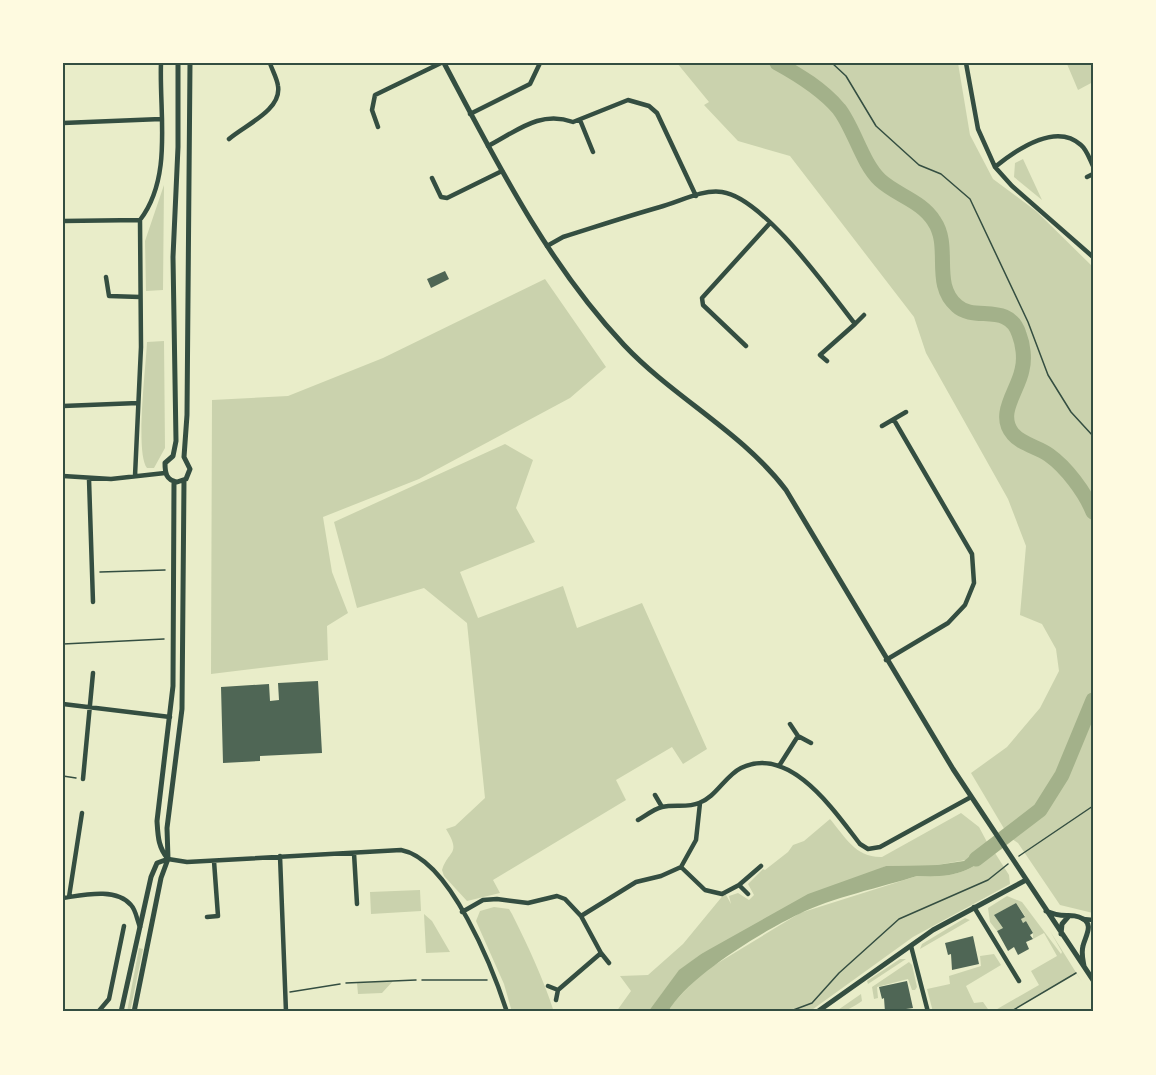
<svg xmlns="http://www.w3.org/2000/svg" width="1156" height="1075" font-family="Lato,sans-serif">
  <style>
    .green { fill: #cad2ad }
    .water { fill: #a3b18a }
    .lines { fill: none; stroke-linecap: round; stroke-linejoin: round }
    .river { stroke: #a3b18a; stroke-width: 15 }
    .building { fill: #4f6655 }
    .path { stroke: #344e41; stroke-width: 1.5 }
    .minor { stroke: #344e41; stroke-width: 4.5 }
    .tertiary { stroke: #344e41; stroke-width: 5 }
    .neatline { fill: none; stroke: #344e41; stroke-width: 2 }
  </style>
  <rect width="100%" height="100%" fill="#e9edc9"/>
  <path class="green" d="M677 63H958L970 135 993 179 1036 211 1093 267V913L1060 905 1018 843 1009 837 971 773 1007 747 1040 708 1059 671 1056 649 1042 624 1020 615 1026 546 1008 499 926 353 914 317 790 156 738 141 704 105 709 102Z
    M1093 63V82L1078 90 1067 64Z
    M1023 159 1042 200 1014 177 1015 163Z
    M164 185 163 290 146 291 145 241Z
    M545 279 606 367 570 398 419 479 323 517 332 572 348 613 327 626 328 660 211 674 212 400 288 396 383 358Z
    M164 341 165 448 154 468H147C135 453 146 366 147 342Z
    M505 444 533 460 516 508 535 542 460 572 478 618 563 586 577 628 642 603 707 749 683 764 672 747 616 780 626 800 493 880 500 893 467 901 444 876 442 870C448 850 462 855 446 829L455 826 485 798 467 623 424 588 357 608 334 522Z
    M961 813 979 827 987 842 966 860 937 865 886 866 701 954 679 971 648 1012H616L631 991 620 976 648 975 683 944 725 893 731 904 729 896 738 893 749 900 754 895 748 884 763 869 765 870 788 852 793 845 804 841 830 819C845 837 856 858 882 857Z
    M995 853 1009 875 1010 884 913 937 809 1012H668L673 1003 703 972 800 913 917 876C953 878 966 873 995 853Z
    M420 890 421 911 371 914 370 892Z
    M1007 896 1022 902 1061 954 1062 952 1050 931 1082 982 1076 973 1010 1012H992L1039 985 1031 971 1057 956 1044 933 1033 939V933L1026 921 1023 923 1021 919 1025 916 1016 903 995 915 1003 928 997 931 990 922 988 908Z
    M494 907 509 909 512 914C528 946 543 978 554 1012H512L504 984 476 921 480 911Z
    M424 914 432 921 450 952 426 953Z
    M965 918 970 920 920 949 922 944Z
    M139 948 143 949 130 1012H127Z
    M994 954 1001 965 966 986 974 1003 983 1002 990 1012H933L927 989 950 984 949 976 981 966 980 956Z
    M900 959H906L868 984 867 981Z
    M909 962 912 965 917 987 915 990H912L908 979 877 987 878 998 874 999 872 987Z
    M393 981 382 993 358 994 357 983Z
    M861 994 862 1001C853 1007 846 1012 835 1012Z"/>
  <path class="water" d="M987 842 995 853C966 873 953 878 917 876 882 887 831 898 799 914 763 931 687 977 668 1012H648L679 970 701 954 808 894 886 866 937 865 964 861Z"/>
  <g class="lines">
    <path class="river" d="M777 63C799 75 822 89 839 109 854 128 862 163 880 180 896 195 922 201 934 221 952 247 931 284 957 306 974 322 1009 302 1019 334 1023 344 1025 359 1022 370 1018 391 996 414 1013 434 1021 444 1038 447 1049 455 1066 467 1085 492 1093 512
      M976 859 1040 810 1062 775 1093 700"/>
  </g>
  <path class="building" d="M445 271 449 279 431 288 427 279Z
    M318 681 322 753 260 756V761L223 763 221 687 269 684 270 701 279 700 278 683Z
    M1016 903 1025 917 1021 919 1023 923 1026 921 1033 933 1030 935 1033 939 1026 942 1029 949 1018 955 1014 947 1008 951 997 931 1003 928 994 915Z
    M973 936 979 964 952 970 951 954 948 955 945 943Z
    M907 981 913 1008 885 1012 884 998 882 999 879 987Z"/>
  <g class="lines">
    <path class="path" d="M832 63 846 76 876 126 919 165 941 174 970 199 1028 322 1048 375 1071 412 1093 436
      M100 572 165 570
      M63 644 164 639
      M63 776 76 778
      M1019 856 1093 806
      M422 980H487
      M346 983 416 980
      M290 992 340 984
      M788 1012 812 1003 839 973 899 919 988 880 1008 864
      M1010 1012 1076 973"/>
    <path class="minor" d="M966 63 978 129 995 167 1012 186 1093 257
      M470 114 530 84 540 63
      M580 120 593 152
      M63 123 161 119
      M378 127 372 110 375 95 441 63
      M229 139C245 125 282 110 278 86 277 78 272 70 270 63
      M488 146C517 131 540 110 573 122L628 100 649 106 657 113 696 196
      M995 167C1016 150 1056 122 1081 145 1087 150 1090 160 1093 166
      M1087 177 1093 174
      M432 178 441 197 447 198 502 171
      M63 221 140 220
      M547 246 563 237C595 227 628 216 660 207 679 202 702 189 722 192 764 198 829 291 855 324L820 355 827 361
      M106 277 109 296 140 297
      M855 324 864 315
      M746 346 703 305 702 298 770 223
      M63 406 138 403
      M882 426 906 412
      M63 476 111 479 165 473
      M135 476 141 347 140 220C173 177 159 114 161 63
      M89 479 93 602
      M886 660 948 623 965 605 974 583 972 554 894 420
      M63 704 170 717
      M790 724 798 736 811 743
      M779 766 798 736
      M83 779 93 673
      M655 795 662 807
      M638 820C645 816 654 809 662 807 674 804 688 808 699 803 716 797 725 776 741 768 790 744 835 812 860 844L868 849 880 847 971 797
      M354 853 357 904
      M280 856 286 1012
      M168 859 187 862 401 850C450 859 493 969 507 1012
      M681 867 705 890 722 894 739 885 761 866
      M739 885 748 894
      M69 897 82 813
      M63 898C83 895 116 887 131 905 136 910 137 920 140 927
      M974 907 1019 981
      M462 912 483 900 497 899 528 903 557 896 565 899 581 916 601 953 558 990
      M581 916 636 882 661 876 681 867 696 840 700 803
      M207 917 218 916 214 861
      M1083 919 1093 920
      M911 946 928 1012
      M601 953 609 963
      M548 986 558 990 556 1000
      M63 1012H64
      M98 1012 109 999 124 926"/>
    <path class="tertiary" d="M178 63V147L173 257 176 441 173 456 165 463C165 473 166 480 177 482L186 479 190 469 184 457 187 415 190 63
      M444 63C496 161 547 263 624 345 674 398 742 432 786 490L953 769 1093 980
      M1046 911C1063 919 1069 913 1079 917 1096 923 1085 936 1083 946 1081 953 1083 960 1084 966
      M1061 934 1062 924 1068 917
      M121 1012 151 877 157 863 168 859C158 847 158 836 157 821L173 686 174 481
      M134 1012 161 878 168 859 167 828 182 709 184 480
      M817 1012 933 930 1026 880"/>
  </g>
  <rect width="1156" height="1075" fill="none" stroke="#fefae0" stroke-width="129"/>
  <rect x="64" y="64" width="1028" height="946" class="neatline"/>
</svg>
